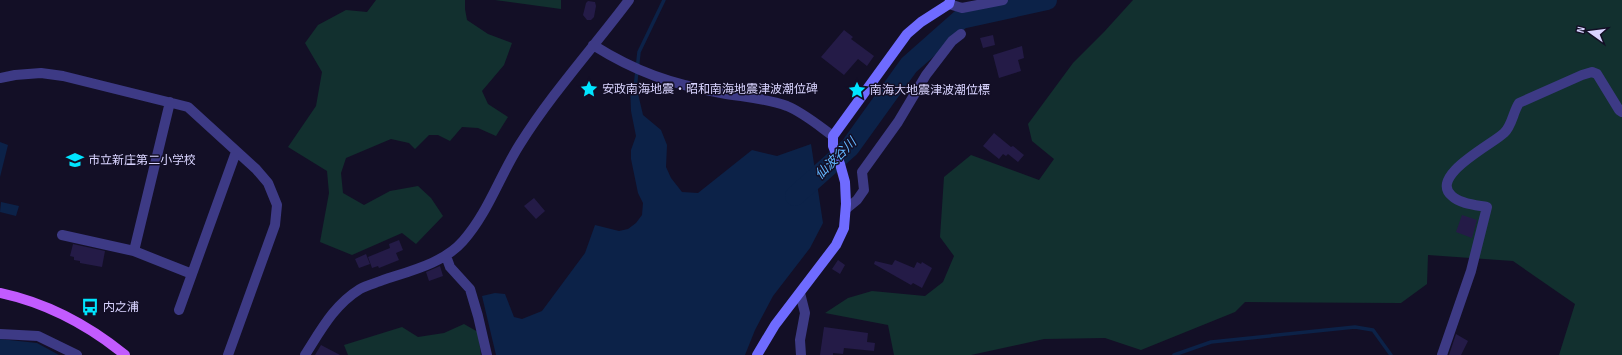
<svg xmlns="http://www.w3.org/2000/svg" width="1622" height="355" font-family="'Sofia Sans Condensed','Noto Sans JP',sans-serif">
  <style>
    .green { fill: #12302f }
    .water { fill: #0c2248 }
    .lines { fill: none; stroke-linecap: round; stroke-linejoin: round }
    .stream { stroke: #0c2248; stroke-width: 3.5 }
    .river { stroke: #0c2248; stroke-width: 20 }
    .building { fill: #241b47 }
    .street { stroke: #3d3a85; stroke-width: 10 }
    .secondary { stroke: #6f6bff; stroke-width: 10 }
    .primary { stroke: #c25bff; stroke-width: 10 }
    .labels { text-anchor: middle; stroke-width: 3; stroke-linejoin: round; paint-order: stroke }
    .poi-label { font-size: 12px; fill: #d9d4ff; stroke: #130f26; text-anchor: start }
    .water-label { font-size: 13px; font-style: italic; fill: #62b6ff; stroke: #130f26 }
  </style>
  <rect width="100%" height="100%" fill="#130f26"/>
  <path class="green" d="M376 0H465V9L467 20 488 34 512 43 504 65 482 91 488 104 508 117 496 136 478 128 462 127 450 141 438 135H429L415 149 409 143 391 139 346 158 341 173 343 193 364 205 390 191 418 186 431 198 443 216 416 244 402 233 352 255 320 242 329 193 327 171 288 147 316 106 322 72 305 43 318 25 346 10 367 12Z
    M495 0H561V9Z
    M1133 0H1622V355H1559L1575 304 1513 261 1428 255 1427 284 1401 303 1245 302 1235 312 1141 350 1105 338 1044 339 971 355H894L888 325 825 313 848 298 872 291 925 296 943 282 954 256 940 237 944 177 971 155 1039 180 1054 159 1032 141 1028 124 1073 63 1104 32Z
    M464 324 478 332 481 355H348L344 345 402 327 418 337 444 333Z"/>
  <path class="water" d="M630 85H636L643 115 661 130 667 145 666 167 671 178 682 192 698 193 752 150 777 156 811 144 823 223 810 248 773 296 755 330 745 355H496L482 296 495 293 505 294 514 317 522 319 542 311 585 253 595 225 619 231 628 229 636 223 642 215 643 203 638 193 631 159V150L636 136 631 111Z
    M0 142 8 145 0 177Z
    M1 202 19 206 16 216 0 212Z
    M0 339 37 343 59 355H0Z"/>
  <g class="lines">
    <path class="stream" d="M635 89 639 52 664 0
      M1174 355 1211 342 1355 327 1373 330 1391 355"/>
    <path class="river" d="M795 196 850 147 909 65 961 19 1047 0"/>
  </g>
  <path class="building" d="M588 1 595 2 596 6 594 17 591 20H587L583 15 586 3Z
    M844 30 853 37 851 39 874 56 867 66 858 59 844 75 821 57Z
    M993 35 995 45 983 48 980 38Z
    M1022 46 1024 58 1018 60 1021 71 999 78 993 55Z
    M994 133 1011 147 1013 146 1024 155 1018 162 1008 154 1006 156 1003 154 999 159 983 146Z
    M534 198 545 211 536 219 524 206Z
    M1462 215 1477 220 1472 238 1456 232Z
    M399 240 403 250 396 253 399 260 379 268 378 266 372 268 368 257 390 248 389 244Z
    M73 244 105 251 102 267 80 263V261L74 260V257L70 256Z
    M366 254 370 264 359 268 355 259Z
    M838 260 845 265 840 274 832 269Z
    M895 260 914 268 917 262 921 264 922 262 932 268 922 288 913 283 911 285 874 264 875 261 892 265Z
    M440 266 443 276 429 281 426 272Z
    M824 327 868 333 867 342 875 343 874 351 844 348 843 354 833 353V355H820Z
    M1456 334 1468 341 1461 355H1449Z
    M321 345 340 355H315Z"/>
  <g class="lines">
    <path class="street" d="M949 4 962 8 1003 0
      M593 45C636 72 671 84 721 93 743 97 766 98 787 106 804 113 819 126 833 136
      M0 78 15 75 41 73 63 76 188 107 256 169 268 183 277 205 275 225 228 355
      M846 209 857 200 864 190 862 172 898 122 926 75 952 41 961 34
      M62 235 134 251 192 274
      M134 251 170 102
      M446 256 450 267 470 289 478 316 487 355
      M800 293 805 313 800 340 801 355
      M179 310 236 152
      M0 334 38 336 77 355
      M305 355C321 330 334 305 360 289 367 285 376 283 383 280 410 271 444 263 463 241 488 213 500 175 520 144 552 93 593 48 629 0
      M1442 355 1471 271 1487 207C1476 205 1460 204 1452 196 1428 176 1493 144 1504 133 1512 126 1513 112 1519 103L1582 75 1592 72 1597 74 1619 110 1622 112"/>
    <path class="secondary" d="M757 355 775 325 836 245 844 228 846 204 845 182 840 164 833 146V136L907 34 921 22 949 4 950 0"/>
    <path class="primary" d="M0 293C47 303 88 325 125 355"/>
  </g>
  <defs>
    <g id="sight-bare" transform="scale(1.38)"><path d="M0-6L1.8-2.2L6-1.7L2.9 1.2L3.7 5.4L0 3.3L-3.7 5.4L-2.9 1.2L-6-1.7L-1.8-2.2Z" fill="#00e5ff" stroke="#130f26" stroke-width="2.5" paint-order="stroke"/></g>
    <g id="school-bare" transform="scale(1.38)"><path d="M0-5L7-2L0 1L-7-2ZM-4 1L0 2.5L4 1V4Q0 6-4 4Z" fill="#00e5ff" stroke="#130f26" stroke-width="2.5" paint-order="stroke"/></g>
    <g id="bus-bare" transform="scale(1.38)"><path d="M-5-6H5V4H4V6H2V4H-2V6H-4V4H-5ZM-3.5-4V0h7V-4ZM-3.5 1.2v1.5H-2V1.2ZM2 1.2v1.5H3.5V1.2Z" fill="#00e5ff" stroke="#130f26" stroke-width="2.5" paint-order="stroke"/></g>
  </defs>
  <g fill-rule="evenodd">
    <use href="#sight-bare" x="589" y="89"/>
    <use href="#sight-bare" x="857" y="90"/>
    <use href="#school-bare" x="75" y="160"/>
    <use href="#bus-bare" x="90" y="307"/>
  </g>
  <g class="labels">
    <g class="poi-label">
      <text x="602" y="93">安政南海地震・昭和南海地震津波潮位碑</text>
      <text x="870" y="94">南海大地震津波潮位標</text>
      <text x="88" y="164">市立新庄第二小学校</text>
      <text x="103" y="311">内之浦</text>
    </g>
    <g class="water-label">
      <text transform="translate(835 158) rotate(-45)" y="5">仙波谷川</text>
    </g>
  </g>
  <g transform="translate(1590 32) rotate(284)" stroke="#130f26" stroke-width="3" paint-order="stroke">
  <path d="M0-3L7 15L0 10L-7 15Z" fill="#d9d4ff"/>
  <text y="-6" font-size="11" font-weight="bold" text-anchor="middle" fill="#d9d4ff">N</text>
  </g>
</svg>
